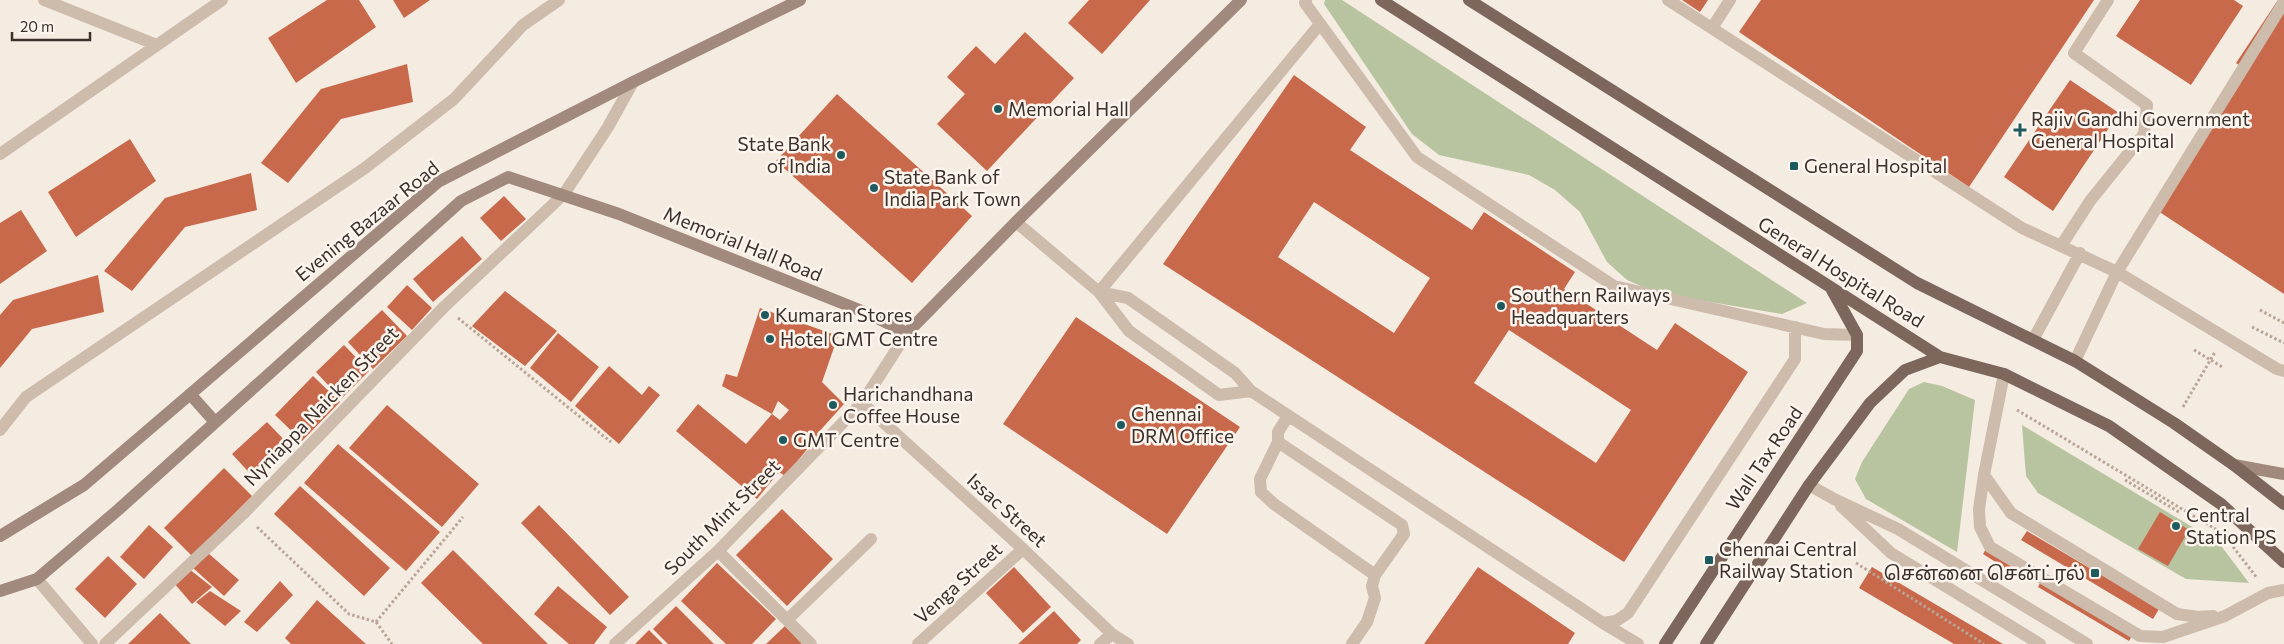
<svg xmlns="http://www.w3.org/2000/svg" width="2284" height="644" font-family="Commissioner,'Noto Sans Tamil',sans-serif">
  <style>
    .green { fill: #b8c4a0 }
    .building { fill: #c8694b; fill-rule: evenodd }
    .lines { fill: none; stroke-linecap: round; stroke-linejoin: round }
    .path { stroke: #b9a596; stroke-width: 3; stroke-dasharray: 2.5 2.5; stroke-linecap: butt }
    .service { stroke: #cdbbac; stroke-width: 12 }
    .minor { stroke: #cdbbac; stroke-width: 12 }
    .secondary { stroke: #a18a7d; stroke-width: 12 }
    .primary { stroke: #7d675c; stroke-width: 12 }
    .poi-dot { fill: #1f5a5e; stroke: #fbf5ee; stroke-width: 2 }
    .labels { text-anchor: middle; stroke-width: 5; stroke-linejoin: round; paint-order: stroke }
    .poi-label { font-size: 19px; fill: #3b302b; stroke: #fbf5ee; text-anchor: start }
    .street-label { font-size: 19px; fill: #3b302b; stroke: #fbf5ee }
  </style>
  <rect width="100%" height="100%" fill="#f4ebe1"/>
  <path class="green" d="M1325 0H1342L1807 303 1782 314 1657 293 1627 280 1607 262 1580 212 1555 190 1529 175 1439 155 1412 134 1324 4Z
    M1924 382 1942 386 1975 400 1957 552 1866 499 1855 479 1862 462 1909 389Z
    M2022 425 2219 543 2249 583 2186 579 2038 493 2026 476Z"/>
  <path class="building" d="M327 0H359L376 27 296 83 268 38Z
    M393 0H430L404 18Z
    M1089 0H1150L1102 54 1068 23Z
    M1682 0H1708L1700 12Z
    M1761 0H2094L1969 187 1739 32Z
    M2140 0H2234L2243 6 2191 85 2116 36Z
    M2278 0H2284V294L2155 209 2246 70 2236 63Z
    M1025 32 1074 78 987 171 937 124 965 94 947 77 976 46 995 64Z
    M407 64 413 102 341 119 288 183 261 163 321 89Z
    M1294 75 1366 127 1350 150 1472 230 1484 212 1575 272 1564 289 1657 350 1675 323 1748 372 1624 562 1163 264ZM1314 202 1430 278 1394 333 1278 257ZM1509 330 1631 410 1596 463 1474 383Z
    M2070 80 2119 113 2053 211 2004 177Z
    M837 94 972 216 912 283 776 161Z
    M130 139 156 181 76 237 48 192Z
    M251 173 257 210 185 227 132 291 104 271 165 198Z
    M504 196 526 219 501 241 480 218Z
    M21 210 47 251 0 284V223Z
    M462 236 482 259 433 302 413 279Z
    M98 275 104 312 32 329 0 368V315L13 300Z
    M407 285 432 308 412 330 387 307Z
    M505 291 557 331 525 366 472 326Z
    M760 308 838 336 822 382 844 404 817 434 819 435 785 476 779 472 757 499 676 431 698 404 746 444 772 414 780 420 789 410 778 401 772 414 722 386 726 374 737 377Z
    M382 310 407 336 373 369 348 342Z
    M1076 317 1240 427 1167 534 1003 424Z
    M558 333 599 367 571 402 530 368Z
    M344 345 369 371 341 399 316 372Z
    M609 366 642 395 649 386 660 395 619 444 575 406Z
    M313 376 340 402 302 441 275 415Z
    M387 405 479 484 442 527 349 448Z
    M267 422 292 448 257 481 232 454Z
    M338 444 440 532 406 571 304 483Z
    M224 468 252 496 192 556 164 528Z
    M300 486 390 568 364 596 274 514Z
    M539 505 629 597 610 615 521 523Z
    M782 509 833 559 787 606 736 555Z
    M2160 512 2189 530 2168 566 2138 549Z
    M149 525 173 547 144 579 120 557Z
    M2027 531 2159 609 2153 619 2021 540Z
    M1987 547 2021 567 2016 575 1983 554Z
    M453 550 548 644H483L421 583Z
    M208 553 239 580 224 596 192 567Z
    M108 556 137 584 105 618 75 589Z
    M717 563 776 619 752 644H726L681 601Z
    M1014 567 1051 607 1023 633 986 593Z
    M1478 567 1575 633 1568 644H1424Z
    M1872 567 2003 644H1954L1859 588Z
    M189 569 212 587 192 604 173 582Z
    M2042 579 2133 634 2129 641 2038 587Z
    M280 581 293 595 257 632 244 622Z
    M558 586 607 627 594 644H569L534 614Z
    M210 591 241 611 225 626 196 602Z
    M317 600 366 644H291L285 638Z
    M676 606 714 644H668L653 629Z
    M1054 611 1081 640 1077 644H1018Z
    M160 613 191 644H128Z
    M785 626 802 644H766Z
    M649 630 663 644H635Z"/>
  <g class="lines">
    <path class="path" d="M2260 310 2284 323
      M458 318 611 442
      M2252 327 2284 343
      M2194 350 2224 368
      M2183 407 2215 352
      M2017 410 2217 530
      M2125 480 2179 512
      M257 527 349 614 376 622 392 644
      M2227 539 2257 578
      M1856 563 1984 644
      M376 622 463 517"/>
    <path class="service" d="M44 0 157 45
      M1306 0 1305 3 1417 157 1614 286 1824 334 1857 335
      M1668 0 2022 228 2117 272 2277 369 2284 371
      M1712 28 1730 0
      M0 154 222 0
      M1016 222 1099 292 1320 24
      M2061 246 2090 201 2144 134 2147 105 2074 53 2108 0
      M1099 292 1128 298 1235 373 1251 391 1219 395 1129 331Z
      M2033 340 2080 253
      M2075 361 2117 272 2284 2
      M2004 374 1984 475 1979 509 1980 527 1990 547 2140 636 2163 637 2225 616 2268 593 2284 590
      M1251 391 1603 623 1638 644
      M1288 416 1278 432V442L1402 525 1404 534 1375 575 1372 586 1375 598 1367 622 1352 644
      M0 430 26 397 365 168 454 99 523 25 559 0
      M1278 442 1260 479 1261 492 1274 504 1375 575
      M1984 475 2011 513 2177 614 2198 617 2213 616
      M1809 485 1834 499 1898 529 2087 644
      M1841 506 1891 553 2040 644
      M1603 623 1616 621 1628 613 1795 359V327"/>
    <path class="minor" d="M862 403 1023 549 1112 634 1128 644
      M718 551 811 644
      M37 579 92 644
      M788 619 871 539
      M105 644 243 514 444 307 564 194 608 127 633 82
      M615 644 718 551 862 403 907 333
      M918 644 1023 549
      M1100 644 1112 634"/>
    <path class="secondary" d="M190 394 215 422
      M2234 465 2284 474
      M0 536 84 485 438 182 633 82 800 0
      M0 591 37 579 118 510 461 201 508 177 619 214 867 313 907 333 1016 222 1241 0"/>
    <path class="primary" d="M1381 0 1940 357 2004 374 2109 426 2221 504 2284 562
      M1469 0 1917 283 2075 361 2174 423 2234 465 2284 504
      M1665 644 1857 351V335L1832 290
      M1706 644 1809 485 1870 403 1905 370 1940 357"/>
  </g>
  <g class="poi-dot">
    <circle cx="998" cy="109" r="5"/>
    <path d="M2017.5 122.5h5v5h5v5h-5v5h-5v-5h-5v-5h5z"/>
    <circle cx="841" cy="155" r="5"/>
    <rect x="1789" y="161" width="10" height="10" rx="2.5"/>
    <circle cx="874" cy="188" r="5"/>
    <circle cx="1501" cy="306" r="5"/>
    <circle cx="765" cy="315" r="5"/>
    <circle cx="770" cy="339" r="5"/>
    <circle cx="833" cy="405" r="5"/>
    <circle cx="1121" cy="425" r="5"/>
    <circle cx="783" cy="440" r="5"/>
    <circle cx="2176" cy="526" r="5"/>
    <rect x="1704" y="555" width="10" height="10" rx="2.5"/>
    <rect x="2090" y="568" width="10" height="10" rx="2.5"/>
  </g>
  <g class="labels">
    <g class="poi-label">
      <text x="1008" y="116">Memorial Hall</text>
      <text x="2031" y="126">Rajiv Gandhi Government<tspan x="2031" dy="22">General Hospital</tspan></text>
      <text x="831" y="151" text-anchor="end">State Bank<tspan x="831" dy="22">of India</tspan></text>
      <text x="1804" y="173">General Hospital</text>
      <text x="884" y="184">State Bank of<tspan x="884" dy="22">India Park Town</tspan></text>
      <text x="1511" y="302">Southern Railways<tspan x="1511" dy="22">Headquarters</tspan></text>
      <text x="775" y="322">Kumaran Stores</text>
      <text x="780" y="346">Hotel GMT Centre</text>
      <text x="843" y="401">Harichandhana<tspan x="843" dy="22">Coffee House</tspan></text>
      <text x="1131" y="421">Chennai<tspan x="1131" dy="22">DRM Office</tspan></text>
      <text x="793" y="447">GMT Centre</text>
      <text x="2186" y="522">Central<tspan x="2186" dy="22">Station PS</tspan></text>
      <text x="1719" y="556">Chennai Central<tspan x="1719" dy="22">Railway Station</tspan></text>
      <text x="2085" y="580" text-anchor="end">சென்னை சென்ட்ரல்</text>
    </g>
    <g class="street-label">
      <text transform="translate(367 221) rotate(-39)" y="7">Evening Bazaar Road</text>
      <text transform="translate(743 244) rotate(22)" y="7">Memorial Hall Road</text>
      <text transform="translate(1841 272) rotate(32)" y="7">General Hospital Road</text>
      <text transform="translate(321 406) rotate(-46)" y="7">Nyniappa Naicken Street</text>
      <text transform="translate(1764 458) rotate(-56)" y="7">Wall Tax Road</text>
      <text transform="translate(1007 510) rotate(42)" y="7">Issac Street</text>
      <text transform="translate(722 517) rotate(-45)" y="7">South Mint Street</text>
      <text transform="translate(958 583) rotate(-42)" y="7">Venga Street</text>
    </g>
  </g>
  <path d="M12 32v8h78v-8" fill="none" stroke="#3b302b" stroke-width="2.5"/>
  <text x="20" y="32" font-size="15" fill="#3b302b" stroke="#fbf5ee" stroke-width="4" paint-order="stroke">20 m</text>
</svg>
